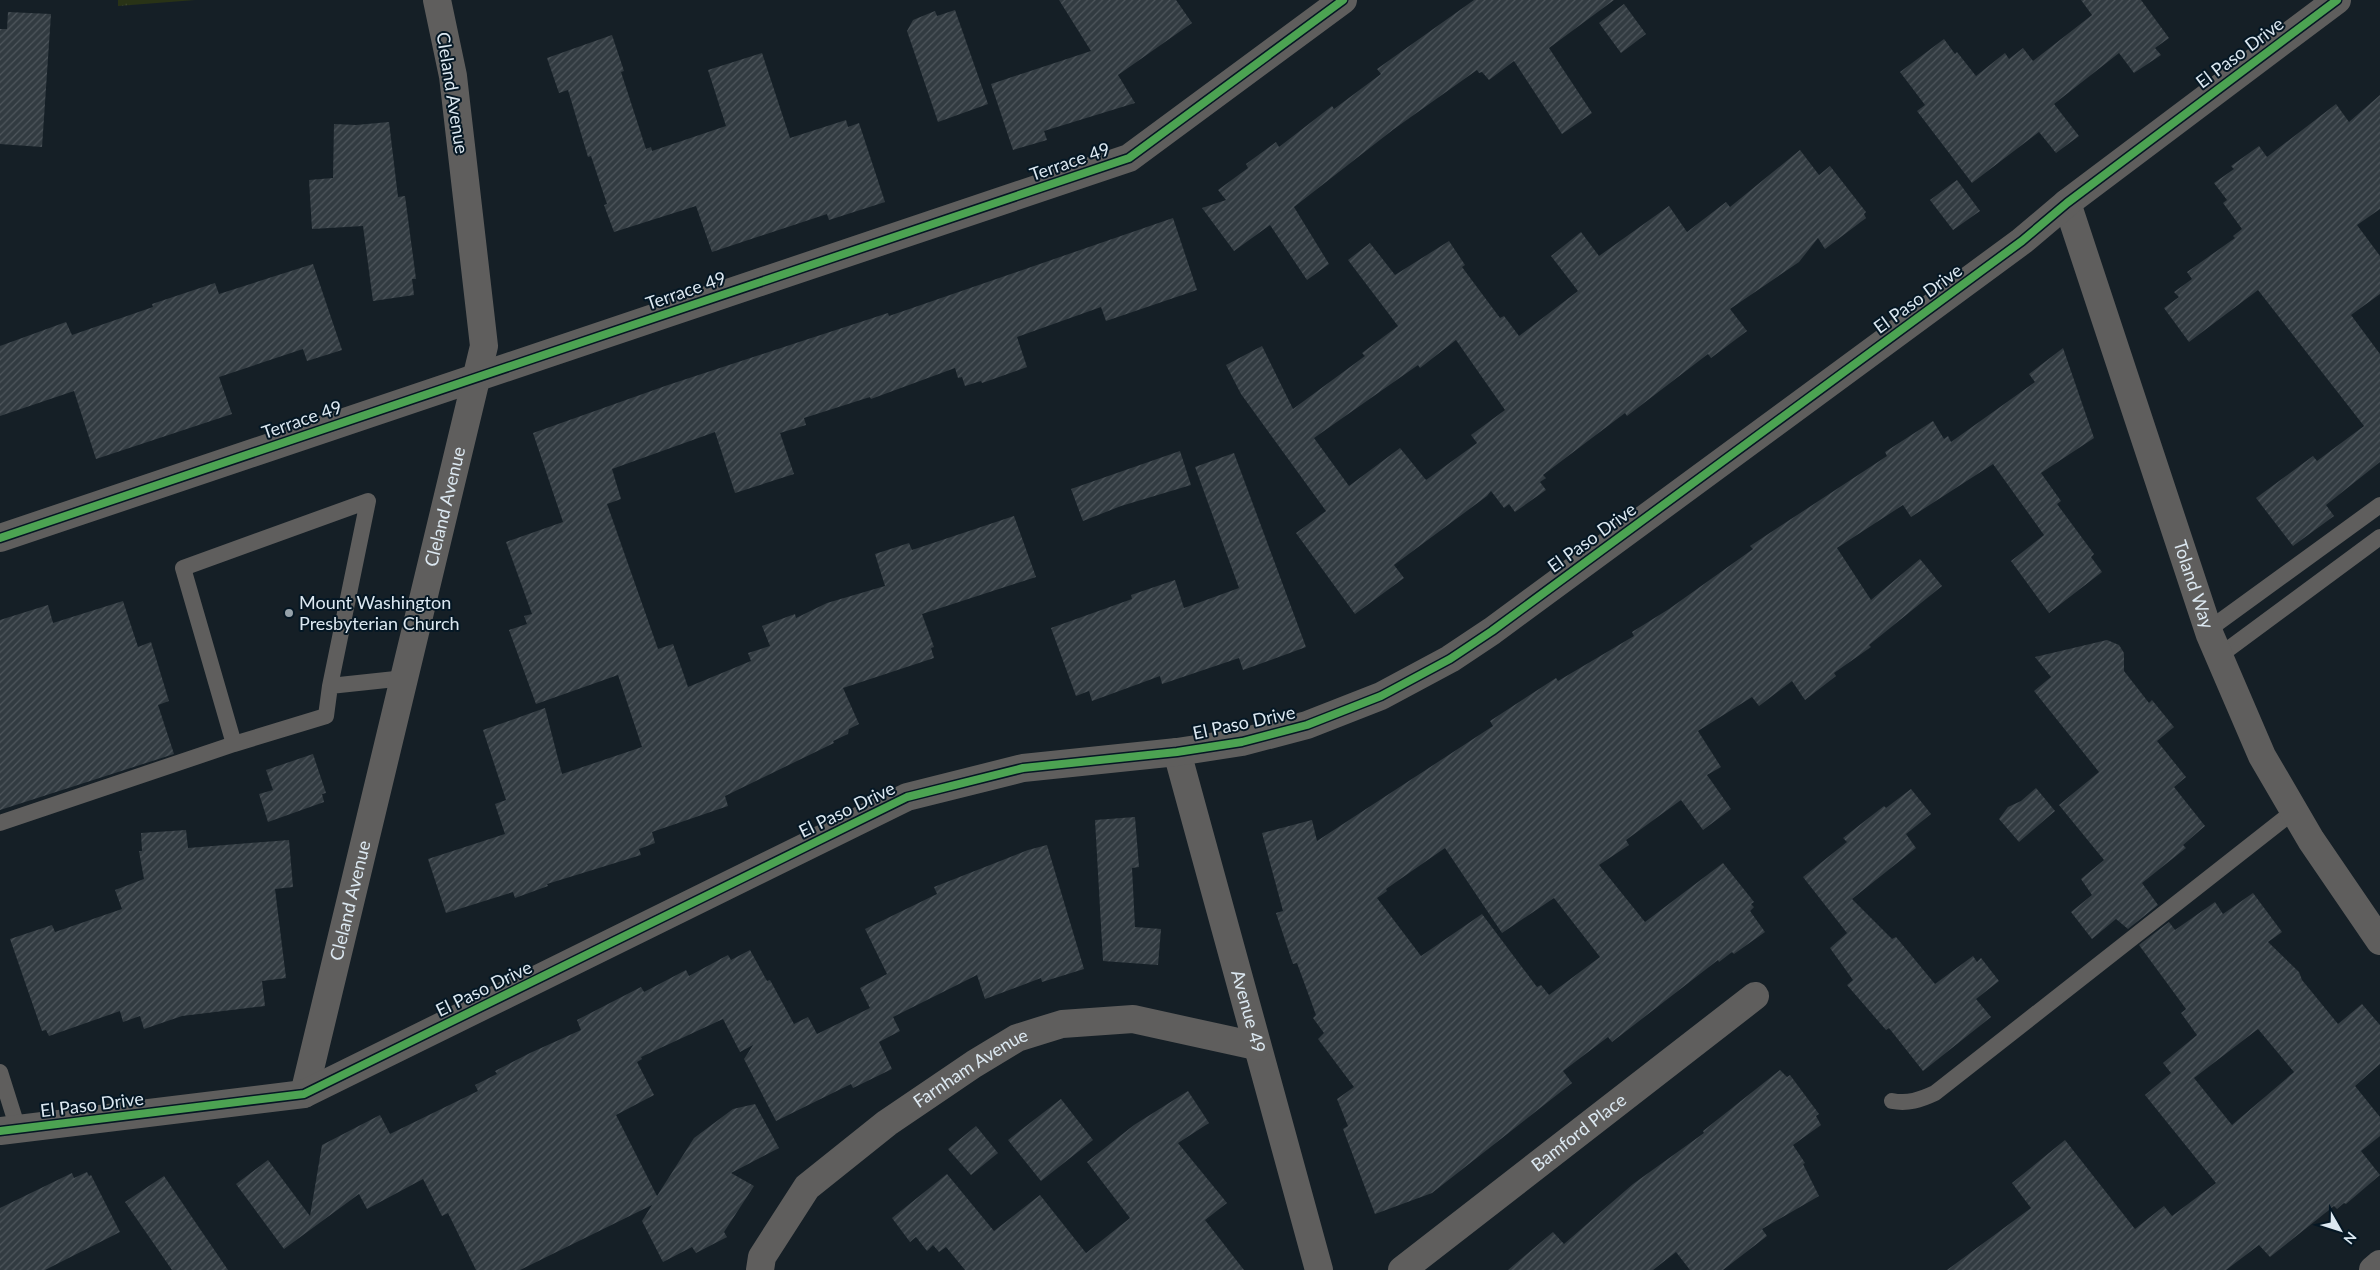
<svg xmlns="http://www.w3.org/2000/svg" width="2380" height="1270" font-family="Lato,sans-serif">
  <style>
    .park { fill: url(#park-tufts) }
    .building { fill: url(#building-hatch); fill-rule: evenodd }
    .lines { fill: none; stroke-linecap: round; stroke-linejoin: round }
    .service { stroke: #5f5e5d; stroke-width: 16 }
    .minor { stroke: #5f5e5d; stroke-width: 28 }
    .tertiary { stroke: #5f5e5d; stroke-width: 28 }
    .cycleway-casing { stroke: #051724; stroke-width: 11 }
    .cycleway { stroke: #4ca352; stroke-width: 8 }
    .poi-dot { fill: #96a2aa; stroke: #051724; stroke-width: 2 }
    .labels { text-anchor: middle; stroke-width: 4; stroke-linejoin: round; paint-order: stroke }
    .street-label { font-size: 18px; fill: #dce8f1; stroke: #051724 }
    .poi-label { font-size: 18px; fill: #dce8f1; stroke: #051724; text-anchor: start }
  </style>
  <defs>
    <pattern id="park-tufts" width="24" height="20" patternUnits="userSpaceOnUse" patternTransform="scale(1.25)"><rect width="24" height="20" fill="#293316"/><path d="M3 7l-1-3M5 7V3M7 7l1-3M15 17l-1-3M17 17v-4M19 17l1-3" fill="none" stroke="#3d472d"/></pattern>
    <pattern id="building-hatch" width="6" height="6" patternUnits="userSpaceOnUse" patternTransform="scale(1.25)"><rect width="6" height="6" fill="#323b41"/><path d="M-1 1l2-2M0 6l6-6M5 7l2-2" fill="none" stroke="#4f575d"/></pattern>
  </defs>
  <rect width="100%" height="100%" fill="#151f26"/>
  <path class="park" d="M118 0H195L118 6Z"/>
  <path class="building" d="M1059 0H1176L1192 23 1118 75 1135 103 1044 131 1047 140 1013 150 991 84 1091 51Z
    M1474 0H1614L1549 48 1592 113 1562 134 1514 61 1489 80 1482 72 1479 73 1477 70 1394 129 1294 207 1329 264 1307 280 1270 225 1234 251 1202 208 1226 200 1218 190 1248 168 1246 164 1276 142 1279 147 1332 106 1334 109 1381 74 1377 69Z
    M2081 0H2141L2169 38 2155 48 2161 55 2134 73 2119 53 2054 104 2079 136 2056 153 2039 132 1972 183 1917 111 1925 105 1900 72 1944 39 1955 54 1957 52 1976 76 2005 53 2009 59 2023 48 2033 61 2092 15Z
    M1624 4 1646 34 1621 53 1599 23Z
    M955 10 988 104 938 122 907 31 913 20 935 11 937 16Z
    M8 12 51 14 42 147 0 144V29H7Z
    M612 35 624 71 621 72 646 149 651 147 652 151 726 126 708 70 762 53 790 138 846 120 848 127 859 123 885 202 829 220 827 214 712 252 696 206 614 232 604 205 607 204 591 156 588 157 568 90 559 93 547 58Z
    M2380 95V209L2357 225 2380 256V294L2351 315 2380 354V462L2326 505 2334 516 2293 546 2256 498 2313 456 2317 461 2364 426 2258 290 2189 342 2164 308 2179 297 2174 292 2192 279 2187 272 2235 238 2233 236 2242 229 2223 203 2227 200 2214 183 2234 169 2231 166 2259 146 2267 157 2336 104 2349 122Z
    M389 122 398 197 405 196 416 279H412L414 295 373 301 363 226 312 229 309 180 333 178 334 124 356 125Z
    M1800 150 1819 175 1830 166 1866 212 1864 214 1866 218 1825 249 1818 238 1799 262 1730 309 1747 331 1711 358 1708 354 1627 416 1625 413 1543 475 1546 478 1540 482 1546 490 1515 512 1509 504 1504 508 1491 491 1487 496 1394 565 1404 578 1355 614 1296 533 1326 511 1241 394 1226 365 1262 346 1293 409 1365 356 1362 353 1398 326 1348 260 1370 243 1395 275 1449 241 1465 265 1462 267 1500 318 1504 316 1519 336 1578 291 1551 256 1581 232 1599 256 1669 206 1687 232 1726 202 1730 207ZM1456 340 1505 410 1471 435 1477 443 1426 480 1400 448 1349 486 1314 438 1418 365 1420 368Z
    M1957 180 1980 211 1953 230 1930 200Z
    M1173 218 1197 290 1106 321 1101 307 1017 337 1027 367 982 383 981 381 965 386 962 377 958 378 955 368 871 399 870 397 804 418 806 425 780 433 794 474 735 493 715 432 612 469 621 499 607 504 658 649 673 644 688 687 751 661 748 653 770 646 762 626 795 614 796 618 827 603 885 586 875 554 909 543 912 550 1014 516 1036 577 922 614 934 647 931 648 934 658 843 688 859 724 849 729 848 734 833 741 834 743 725 796 728 806 652 832 655 843 639 849 641 855 547 884 548 886 515 898 513 892 446 913 428 859 505 834 495 804 506 800 483 730 545 708 562 774 642 747 618 675 536 704 509 630 527 624 524 616 532 614 506 542 563 522 533 433 668 385 796 343 888 313 889 316Z
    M313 264 342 350 307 361 303 349 219 377 232 414 96 459 74 391 0 416V346L66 322 72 335 153 307 152 304 215 283 219 294Z
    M2063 348 2094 438 2041 473 2061 501 2057 504 2094 554 2091 557 2102 572 2049 613 2011 561 2044 535 1993 464 1911 517 1903 505 1837 548 1871 600 1920 559 1942 586 1869 645 1871 647 1834 673 1836 676 1805 700 1792 681 1759 706 1752 697 1698 731 1721 767 1707 775 1731 809 1703 830 1681 800 1626 840 1629 845 1599 865 1645 922 1723 863 1754 902 1751 904 1754 907 1750 911 1765 932 1734 954 1732 952 1719 962 1718 960 1612 1042 1608 1037 1563 1071 1572 1083 1432 1193 1375 1214 1343 1129 1348 1126 1337 1099 1354 1087 1318 1039 1324 1033 1313 1018 1316 1015 1297 963 1293 964 1276 913 1283 911 1262 833 1312 820 1317 841 1493 726 1490 721 1556 678 1558 681 1634 636 1632 632 1669 609 1753 549 1750 546 1887 456 1885 452 1933 421 1944 439 1948 436 1951 442 2035 382 2029 374ZM1445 848 1502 933 1554 898 1600 957 1549 995 1541 985 1537 987 1482 914 1421 956 1377 898 1387 891 1386 889Z
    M1180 451 1191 485 1121 506 1083 521 1071 489Z
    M1234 453 1306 647 1243 670 1239 658 1162 684 1160 676 1092 701 1089 691 1076 696 1051 628 1132 599 1131 595 1175 580 1184 608 1239 588 1195 467Z
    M123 601 138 647 151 642 169 701 158 705 174 754 0 810V620L48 605 53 623Z
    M2107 640 2119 645 2124 653V671L2149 703 2152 700 2174 727 2157 741 2186 777 2174 787 2205 826 2183 845 2186 848 2142 883 2158 905 2128 929 2116 919 2092 939 2071 912 2092 895 2081 879 2104 860 2059 805 2099 772 2034 691 2051 677 2035 657Z
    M313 754 326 793 322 794 324 802 268 822 259 794 273 790 266 770Z
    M2036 788 2055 811 2019 842 1999 819 2008 807 2021 801Z
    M1911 789 1931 814 1906 834 1916 848 1852 899 1892 939 1896 937 1935 984 1973 956 1977 962 1981 958 1999 981 1976 999 1991 1017 1923 1071 1889 1028 1886 1030 1847 985 1853 980 1830 948 1847 933 1803 877 1847 842 1843 838 1884 806 1886 808Z
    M1135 817 1139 867 1132 868 1135 927 1161 929 1158 965 1103 961 1095 820Z
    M186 830 188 848 289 840 293 887 275 889 286 978 262 981 265 1006 182 1016 144 1029 140 1016 123 1022 120 1011 49 1036 46 1030 42 1031 10 939 52 925 55 932 122 909 115 890 144 879 139 851H142L141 833Z
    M1047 845 1084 969 1042 982 1041 978 985 999 977 975 893 1017 900 1031 879 1042 892 1069 853 1088 851 1084 776 1121 744 1059 753 1045 740 1052 723 1019 641 1057 642 1059 637 1062 654 1095 616 1115 657 1196 694 1138 733 1109 755 1104 779 1148 731 1173 754 1186 724 1232 727 1237 696 1253 692 1247 663 1262 642 1221 652 1205 520 1270H476L448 1213 442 1216 423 1179 367 1209 359 1194 284 1249 236 1184 268 1160 310 1216 322 1145 380 1115 390 1134 478 1091 475 1085 497 1074 495 1071 530 1053 581 1030 577 1020 641 987 644 992 686 970 689 976 728 955 731 960 750 950 767 981 770 980 794 1024 808 1017 817 1034 870 1008 860 988 887 974 865 929 937 894 934 887 1028 850Z
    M2253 893 2282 932 2268 942 2299 972 2302 980 2338 1024 2362 1004 2380 1025V1064L2355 1086 2380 1117V1136L2361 1151 2380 1175 2346 1204 2344 1203 2337 1209 2334 1206 2270 1257 2259 1245 2226 1270H1947L2031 1208 2012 1183 2065 1140 2135 1229 2164 1206 2172 1216 2216 1183 2145 1095 2171 1073 2163 1063 2197 1035 2181 1013 2186 1009 2139 945 2169 922 2175 930 2215 902 2223 914ZM2258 1029 2294 1072 2232 1125 2194 1078Z
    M1780 1070 1787 1077 1790 1075 1819 1114 1816 1116 1821 1125 1793 1145 1805 1163 1803 1164 1819 1196 1762 1229 1767 1236 1723 1270H1690L1676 1252 1653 1270H1508L1553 1232 1564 1244 1633 1184 1704 1133 1703 1131Z
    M1188 1091 1209 1123 1178 1143 1227 1203 1205 1220 1244 1270H965L946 1247 939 1252 933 1245 927 1251 916 1237 910 1242 892 1218 947 1174 994 1231 1040 1195 1086 1253 1130 1218 1087 1162 1134 1125Z
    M1061 1099 1093 1140 1041 1181 1008 1140Z
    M976 1126 998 1153 971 1175 948 1149Z
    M87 1172 89 1176 91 1175 120 1232 45 1270H0V1208L72 1173 74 1178Z
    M164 1176 200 1229 228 1270H172L125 1202Z"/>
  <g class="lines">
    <path class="service" d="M2208 630 2380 505
      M2219 656 2380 537
      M234 744 326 716 330 686
      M0 823 234 744 183 568 368 501 330 686 405 678
      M0 1072 18 1129
      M1892 1101C1908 1104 1920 1100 1935 1093L2294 811"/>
    <g class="minor">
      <path id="s1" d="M2067 203 2210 635 2262 756 2311 840 2380 941"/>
      <path d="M0 538 1129 158 1343 0"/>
      <path id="s2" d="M1177 752 1319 1270"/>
      <path id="s3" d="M304 1094 484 346 453 76 437 0"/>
      <path id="s4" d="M760 1270 762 1257 807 1187 887 1123 974 1064 1017 1038 1062 1024 1133 1019 1256 1046"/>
      <path id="s5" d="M1402 1270 1755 996"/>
      <path d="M2373 1270 2380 1264"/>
    </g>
    <path class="tertiary" d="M0 1131 304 1094 907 797 1023 768 1177 752 1242 742 1307 725 1381 696 1450 659 1492 631 2022 241 2067 203 2337 0"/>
    <g class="cycleway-casing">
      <path id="cycleway" d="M0 538 1129 158 1343 0
        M0 1131 304 1094 907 797 1023 768 1177 752 1242 742 1307 725 1381 696 1450 659 1492 631 2022 241 2067 203 2337 0"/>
    </g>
    <use href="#cycleway" class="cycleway"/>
  </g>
  <circle class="poi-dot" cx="289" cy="613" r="5"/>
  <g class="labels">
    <g class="street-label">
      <text transform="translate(2240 53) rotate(-37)" y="6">El Paso Drive</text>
      <text transform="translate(452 93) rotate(81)" y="6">Cleland Avenue</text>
      <text transform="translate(1070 162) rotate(-19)" y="6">Terrace 49</text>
      <text transform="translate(686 291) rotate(-19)" y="6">Terrace 49</text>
      <text transform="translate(1918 299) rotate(-36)" y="6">El Paso Drive</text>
      <text transform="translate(302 420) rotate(-19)" y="6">Terrace 49</text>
      <text dy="6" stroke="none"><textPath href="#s3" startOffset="604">Cleland Avenue</textPath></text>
      <text transform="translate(1592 538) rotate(-36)" y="6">El Paso Drive</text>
      <text dy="6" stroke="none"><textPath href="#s1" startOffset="402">Toland Way</textPath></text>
      <text transform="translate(1244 723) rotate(-12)" y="6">El Paso Drive</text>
      <text transform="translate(847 810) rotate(-26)" y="6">El Paso Drive</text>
      <text dy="6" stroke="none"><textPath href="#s3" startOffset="199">Cleland Avenue</textPath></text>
      <text transform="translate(484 989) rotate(-26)" y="6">El Paso Drive</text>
      <text dy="6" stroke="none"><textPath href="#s2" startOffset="269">Avenue 49</textPath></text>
      <text dy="6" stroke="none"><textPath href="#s4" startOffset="299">Farnham Avenue</textPath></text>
      <text transform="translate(92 1105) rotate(-7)" y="6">El Paso Drive</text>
      <text dy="6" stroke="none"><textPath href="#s5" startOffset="224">Bamford Place</textPath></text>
    </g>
    <g class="poi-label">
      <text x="299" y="609">Mount Washington<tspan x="299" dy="21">Presbyterian Church</tspan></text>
    </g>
  </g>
  <g transform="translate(2340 1230) rotate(129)" stroke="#051724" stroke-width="4" paint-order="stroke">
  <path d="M0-4L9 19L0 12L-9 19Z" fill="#dce8f1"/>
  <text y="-8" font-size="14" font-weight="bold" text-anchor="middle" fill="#dce8f1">N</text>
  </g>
</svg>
